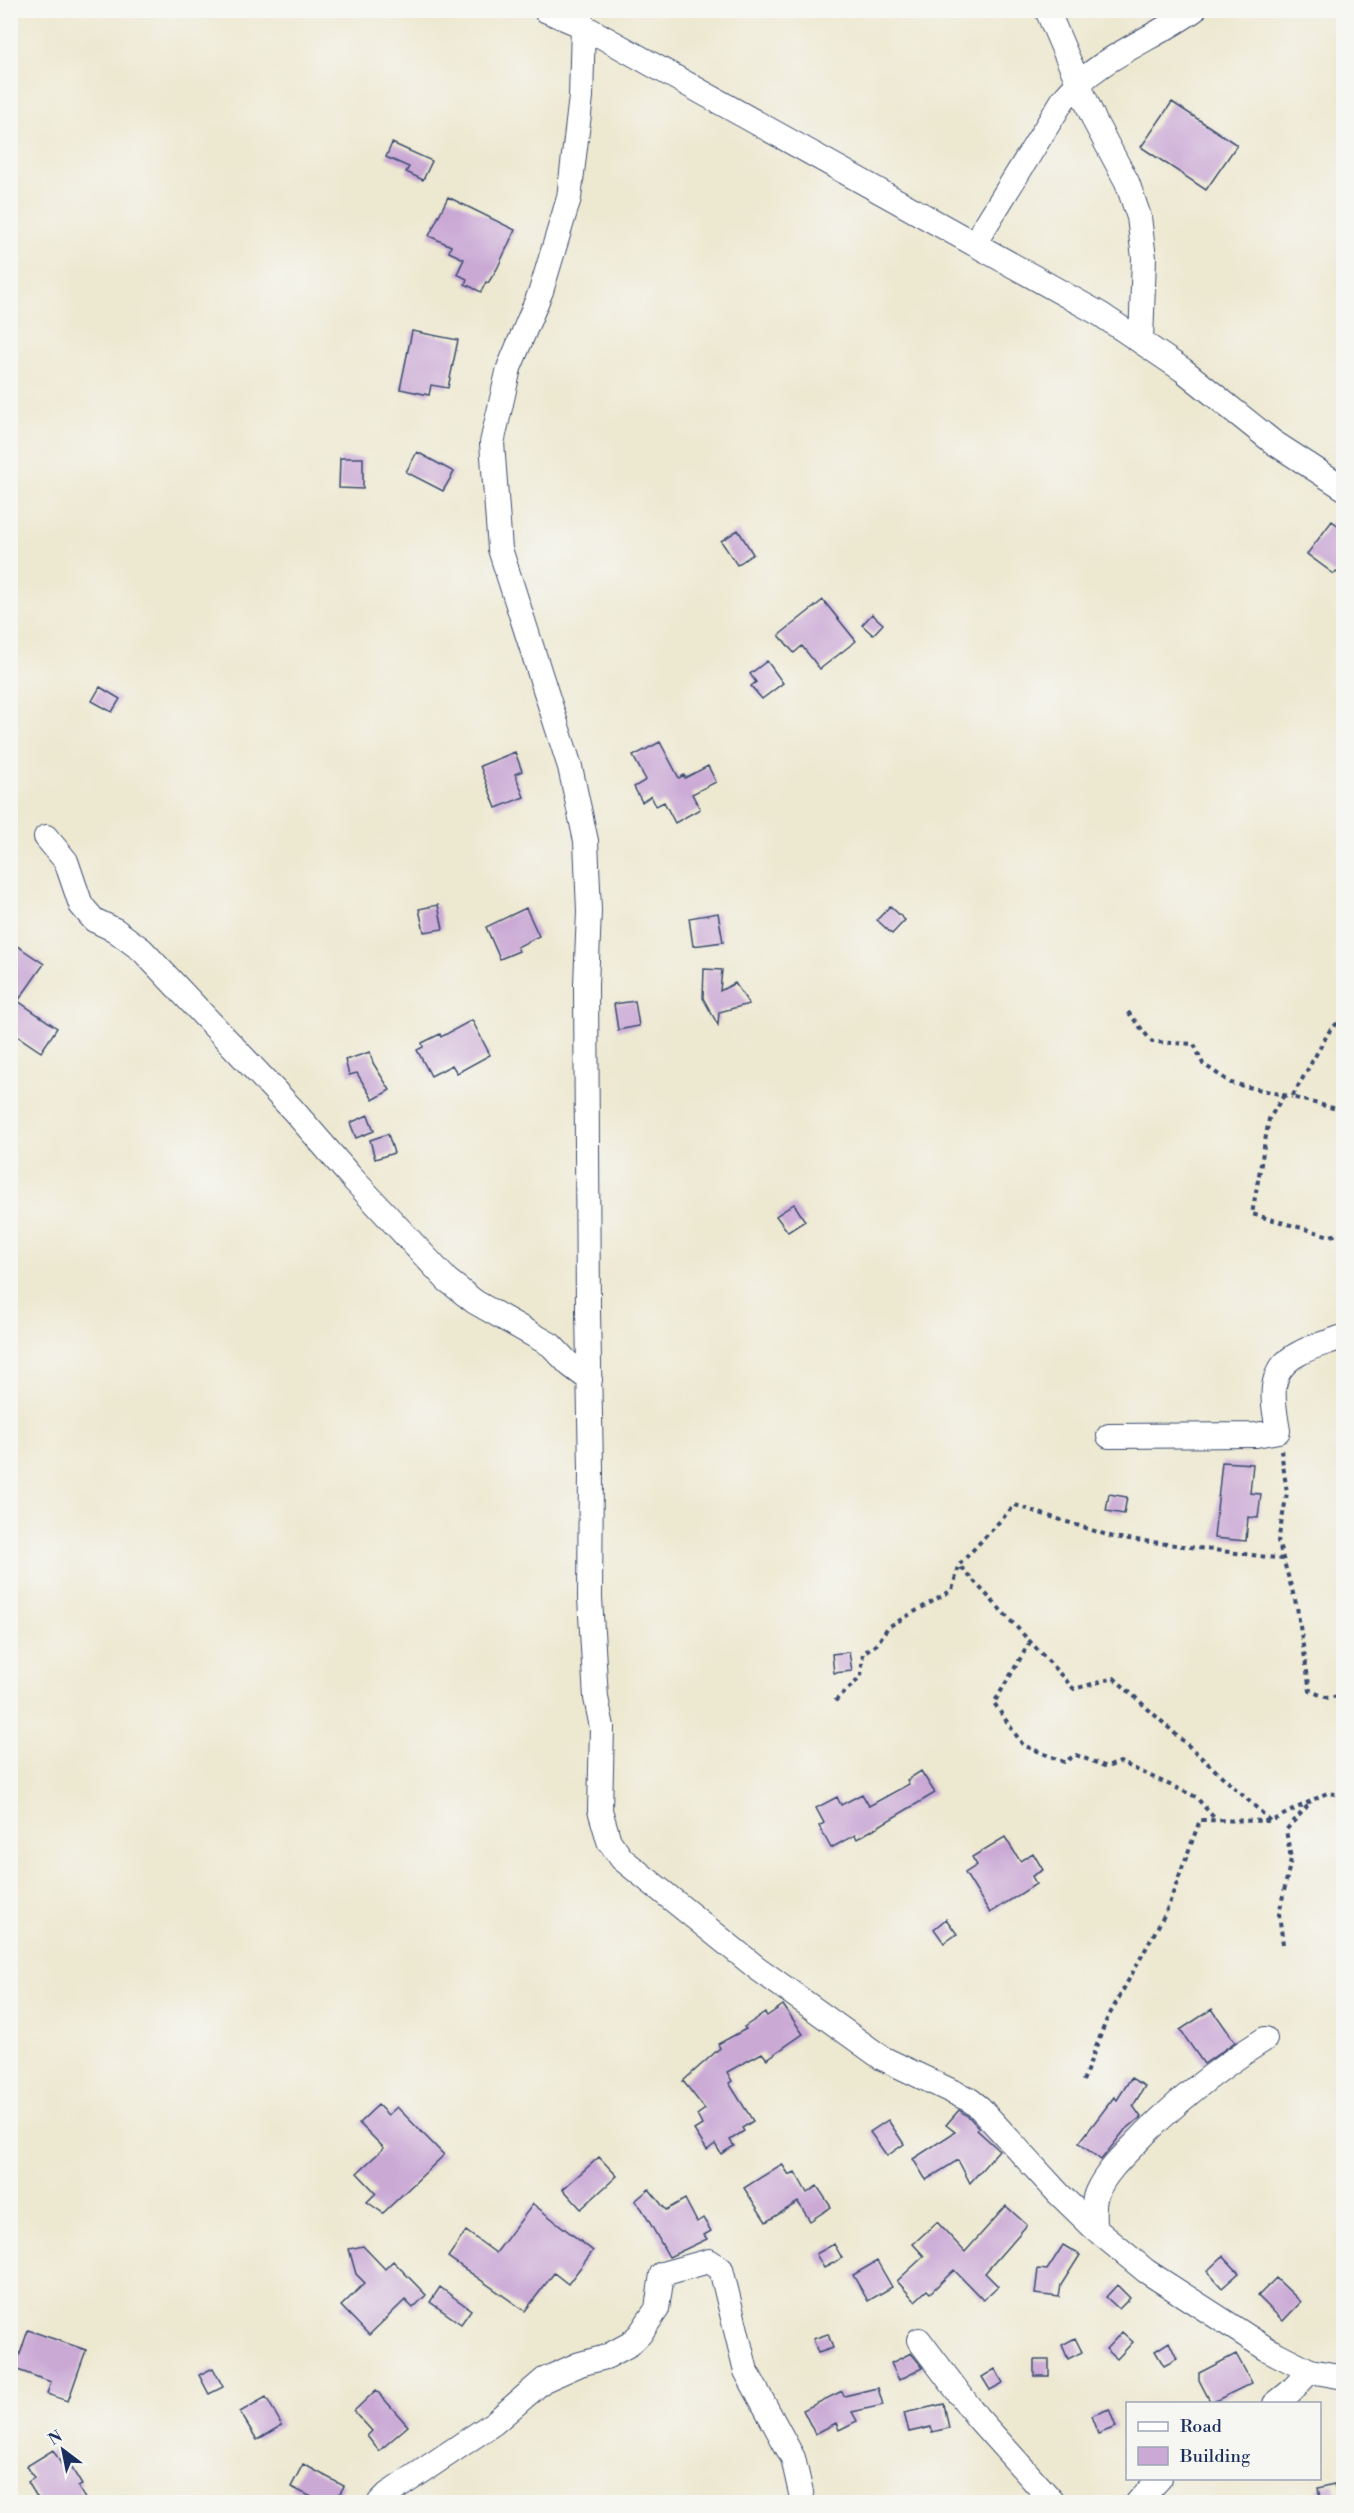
<svg xmlns="http://www.w3.org/2000/svg" width="1354" height="2513" font-family="'Libre Bodoni',serif">
  <style>
    .building { fill: #caa9d5 }
    .lines { fill: none; stroke-linecap: round; stroke-linejoin: round }
    .minor-casing { stroke: #3a4b6f; stroke-width: 26 }
    .path { stroke: #3a4b6f; stroke-width: 4; stroke-dasharray: 4.5 4.5; stroke-linecap: butt }
    .minor { stroke: #fff; stroke-width: 24 }
  </style>
  <rect width="100%" height="100%" fill="#f6f6f2"/>
  <filter id="ink" filterUnits="userSpaceOnUse"><feTurbulence type="fractalNoise" baseFrequency=".0167" numOctaves="2"/><feDisplacementMap in="SourceGraphic" scale="12" xChannelSelector="R" yChannelSelector="G"/><feConvolveMatrix kernelMatrix="1 2 1 2 8 2 1 2 1" color-interpolation-filters="sRGB"/></filter>
  <filter id="wash" filterUnits="userSpaceOnUse"><feTurbulence type="fractalNoise" baseFrequency=".008" numOctaves="4" result="noise"/><feDisplacementMap in="SourceGraphic" scale="24" xChannelSelector="R" yChannelSelector="G"/><feGaussianBlur stdDeviation="1.35" result="paint"/><feColorMatrix in="noise" values="0 0 0 0 0 0 0 0 0 0 0 0 0 0 0 0 0 1.4 0 .05"/><feComposite in="paint" operator="in"/></filter>
  <g filter="url(#wash)">
    <rect width="100%" height="100%" fill="#ede8d0"/>
    <g id="blocks">
      <path class="building" d="M1172 102 1237 145 1206 190 1141 147Z
        M392 143 432 161 423 180 406 172 409 167 386 157Z
        M448 197 515 230 497 269 488 283 486 282 481 292 465 284 467 279 457 274 464 259 449 252 451 246 429 236Z
        M412 331 458 340 448 388 431 385 429 395 400 389Z
        M417 452 454 472 443 491 406 472Z
        M340 458H363V489L339 488Z
        M1332 521 1344 530V578L1336 572 1334 574 1307 554Z
        M738 530 753 554 737 565 721 541Z
        M823 600 856 641 820 669 802 646 794 653 779 635Z
        M872 614 883 624 873 635 862 625Z
        M767 661 783 683 762 699 751 686 756 682 750 674Z
        M100 687 120 699 112 712 92 701Z
        M660 742 679 778 684 775 685 778 708 766 716 782 692 794 700 809 675 823 664 802 656 806 651 796 642 802 634 787 646 780 633 756Z
        M515 752 522 771 515 774 524 797 496 808 480 766Z
        M438 905 443 929 424 932 419 909Z
        M890 906 905 920 892 934 877 920Z
        M526 908 539 936 517 947 519 951 500 959 486 927Z
        M718 913 723 942 693 946 689 918Z
        M10 941 44 964 18 1001 57 1028 41 1052 10 1031Z
        M704 969 722 970 720 991 735 983 749 1004 719 1012 718 1025 703 998Z
        M635 1001 639 1026 618 1030 614 1004Z
        M472 1020 490 1055 457 1073 452 1065 431 1076 417 1050 423 1047 422 1043 440 1034 441 1037Z
        M370 1052 373 1063 390 1090 373 1100 357 1073 349 1075 345 1060Z
        M368 1115 374 1131 356 1138 350 1123Z
        M388 1134 394 1153 375 1159 370 1140Z
        M794 1204 805 1221 788 1232 776 1216Z
        M1222 1462 1253 1464 1250 1493 1261 1494 1258 1518 1248 1517 1246 1541 1214 1538Z
        M1109 1494 1127 1497 1124 1514 1106 1511Z
        M849 1652 852 1671 834 1673 832 1654Z
        M921 1771 935 1793 857 1839 855 1835 831 1848 819 1826 824 1823 816 1808 837 1797 841 1805 862 1794 869 1806 909 1784 907 1780Z
        M1005 1837 1020 1861 1033 1853 1043 1870 1032 1876 1036 1884 990 1913 965 1873 977 1865 972 1857Z
        M946 1919 957 1934 944 1943 934 1929Z
        M783 2005 803 2034 767 2059 762 2053 727 2072 732 2081 729 2083 753 2121 742 2128 744 2131 730 2140 734 2146 721 2154 715 2144 707 2150 694 2130 702 2125 697 2115 705 2109 683 2081 720 2048 718 2044 746 2029 744 2027 765 2013 767 2016Z
        M1212 2009 1235 2042 1204 2064 1180 2030Z
        M1131 2078 1145 2086 1133 2106 1141 2117 1124 2131 1101 2160 1079 2143 1114 2097 1117 2100Z
        M378 2105 388 2115 397 2107 444 2155 383 2213 367 2202 376 2193 357 2173 384 2148 359 2123Z
        M959 2110 970 2118 979 2128 977 2130 999 2150 970 2183 958 2160 926 2180 913 2159 955 2132 946 2125Z
        M888 2120 904 2144 887 2156 870 2132Z
        M599 2157 617 2176 581 2209 563 2189Z
        M782 2164 789 2175 795 2172 807 2193 817 2186 831 2207 810 2221 798 2202 766 2222 744 2188Z
        M649 2189 666 2210 685 2199 697 2222 703 2218 711 2231 704 2235 707 2239 669 2257 642 2209 635 2201Z
        M533 2204 593 2251 568 2284 554 2273 525 2311 448 2257 466 2231 496 2253Z
        M1006 2206 1027 2225 985 2273 998 2286 983 2300 954 2270 930 2293 927 2290 915 2301 897 2281 924 2256 913 2244 937 2222 965 2252Z
        M834 2244 842 2258 824 2268 816 2254Z
        M1063 2245 1080 2255 1061 2285 1059 2297 1035 2294 1038 2269 1047 2270Z
        M363 2246 385 2269 393 2261 426 2295 413 2308 405 2300 369 2335 341 2306 365 2283 356 2274 349 2249Z
        M1223 2256 1239 2273 1222 2288 1207 2271Z
        M877 2261 892 2287 868 2301 853 2275Z
        M1276 2278 1301 2302 1283 2321 1258 2296Z
        M1117 2285 1130 2298 1119 2309 1106 2297Z
        M440 2287 471 2310 461 2324 430 2302Z
        M28 2330 86 2350 68 2401 47 2394 51 2382 15 2369Z
        M1122 2332 1133 2342 1117 2359 1106 2349Z
        M828 2334 833 2348 818 2353 813 2339Z
        M1075 2338 1082 2352 1068 2359 1062 2345Z
        M1169 2342 1177 2359 1164 2366 1155 2351Z
        M911 2353 923 2368 899 2380 891 2363Z
        M1236 2354 1252 2383 1211 2403 1199 2380V2373Z
        M1034 2360H1049V2376H1034Z
        M213 2368 223 2387 209 2394 199 2375Z
        M995 2369 1003 2383 990 2390 982 2377Z
        M878 2388 883 2405 852 2412 857 2421 839 2430 836 2423 815 2434 803 2410 842 2391 844 2396Z
        M376 2390 408 2426 379 2451 367 2436 372 2431 354 2411Z
        M266 2397 282 2425 257 2440 240 2412Z
        M944 2404 949 2428 932 2432 931 2427 909 2432 904 2413Z
        M1109 2409 1116 2427 1098 2434 1091 2416Z
        M53 2450 62 2465 68 2462 82 2485 78 2487 87 2502H40L28 2482 34 2478 27 2466Z
        M303 2464 344 2486 335 2502H322L291 2487Z
        M1334 2484 1338 2499 1321 2502 1318 2488Z"/>
    </g>
  </g>
  <g filter="url(#ink)">
    <use href="#blocks" fill-opacity="0" stroke="#3a4b6f" stroke-width="1.5"/>
    <g class="lines">
      <g class="minor-casing">
        <path id="minor" d="M545 10 583 26 1100 314 1183 370 1273 442 1344 488
          M578 10 583 26 581 97 569 198 541 291 509 368 492 443 500 549 570 767 586 841 589 911 586 985 588 1311 591 1469 590 1598 596 1698 602 1727 600 1810 609 1841 622 1859 757 1968 882 2058 970 2100 980 2108 1058 2193 1094 2228 1146 2271 1267 2349 1310 2371 1344 2377
          M1047 10 1095 122 1127 182 1139 217 1144 258 1141 340
          M974 244 1063 100C1097 58 1150 41 1194 10
          M46 837 66 861 81 905 94 920 115 930 142 950 293 1110 352 1178 447 1280 475 1302 551 1345 570 1365 590 1380
          M1109 1436 1256 1435 1278 1431C1273 1400 1265 1370 1300 1353 1313 1345 1329 1343 1344 1336
          M1094 2228C1094 2216 1092 2203 1097 2192 1105 2174 1120 2159 1134 2145 1173 2104 1217 2069 1265 2039
          M919 2340 977 2417 1053 2502
          M1275 2404 1290 2392 1310 2371
          M380 2502 388 2494 494 2423 544 2380 580 2364 606 2357 630 2344 640 2334 657 2309 662 2274 709 2261 721 2269 746 2371 793 2458 803 2502
          M1138 2502 1160 2478"/>
      </g>
      <path class="path" d="M1128 1012 1152 1042 1194 1044 1203 1064 1231 1083 1292 1097
        M1344 1017 1330 1030 1292 1097 1344 1111
        M1284 1095 1269 1119 1252 1214 1330 1236 1344 1233
        M1281 1450 1287 1493 1278 1541 1297 1607 1310 1691 1328 1698 1344 1695
        M1283 1559 1113 1537 1015 1505 959 1565 1074 1689 1114 1678 1271 1821 1327 1793 1344 1795
        M1030 1642 994 1703 1023 1745 1064 1762 1076 1755 1107 1767 1120 1762 1196 1797 1216 1820
        M835 1701 861 1677 863 1653 877 1644 888 1627 952 1590 959 1566
        M1283 1944 1279 1914 1291 1859 1286 1830 1311 1802
        M1083 2081 1106 2021 1166 1912 1200 1820 1271 1821"/>
      <use href="#minor" class="minor"/>
    </g>
  </g>
  <rect width="1354" height="2513" fill="none" stroke="#f6f6f2" stroke-width="36"/>
  <rect x="1126" y="2402" width="195" height="78" fill="#f6f6f2" stroke="#9ea6b7" stroke-width="1.5"/>
  <rect x="1138" y="2422" width="30" height="9" fill="#ffffff" stroke="#9ea6b7" stroke-width="1.5"/>
  <text x="1180" y="2432" font-size="18" fill="#1b2f5e">Road</text>
  <rect x="1138" y="2447" width="30" height="18" fill="#caa9d5" stroke="#9ea6b7" stroke-width="1.5"/>
  <text x="1180" y="2462" font-size="18" fill="#1b2f5e">Building</text>
  <g transform="translate(63 2450) rotate(328)" stroke="#f6f6f2" stroke-width="4.5" paint-order="stroke">
  <path d="M0-4.5L10 22L0 15L-10 22Z" fill="#1b2f5e"/>
  <text y="-9" font-size="16" font-weight="bold" text-anchor="middle" fill="#1b2f5e">N</text>
  </g>
</svg>
